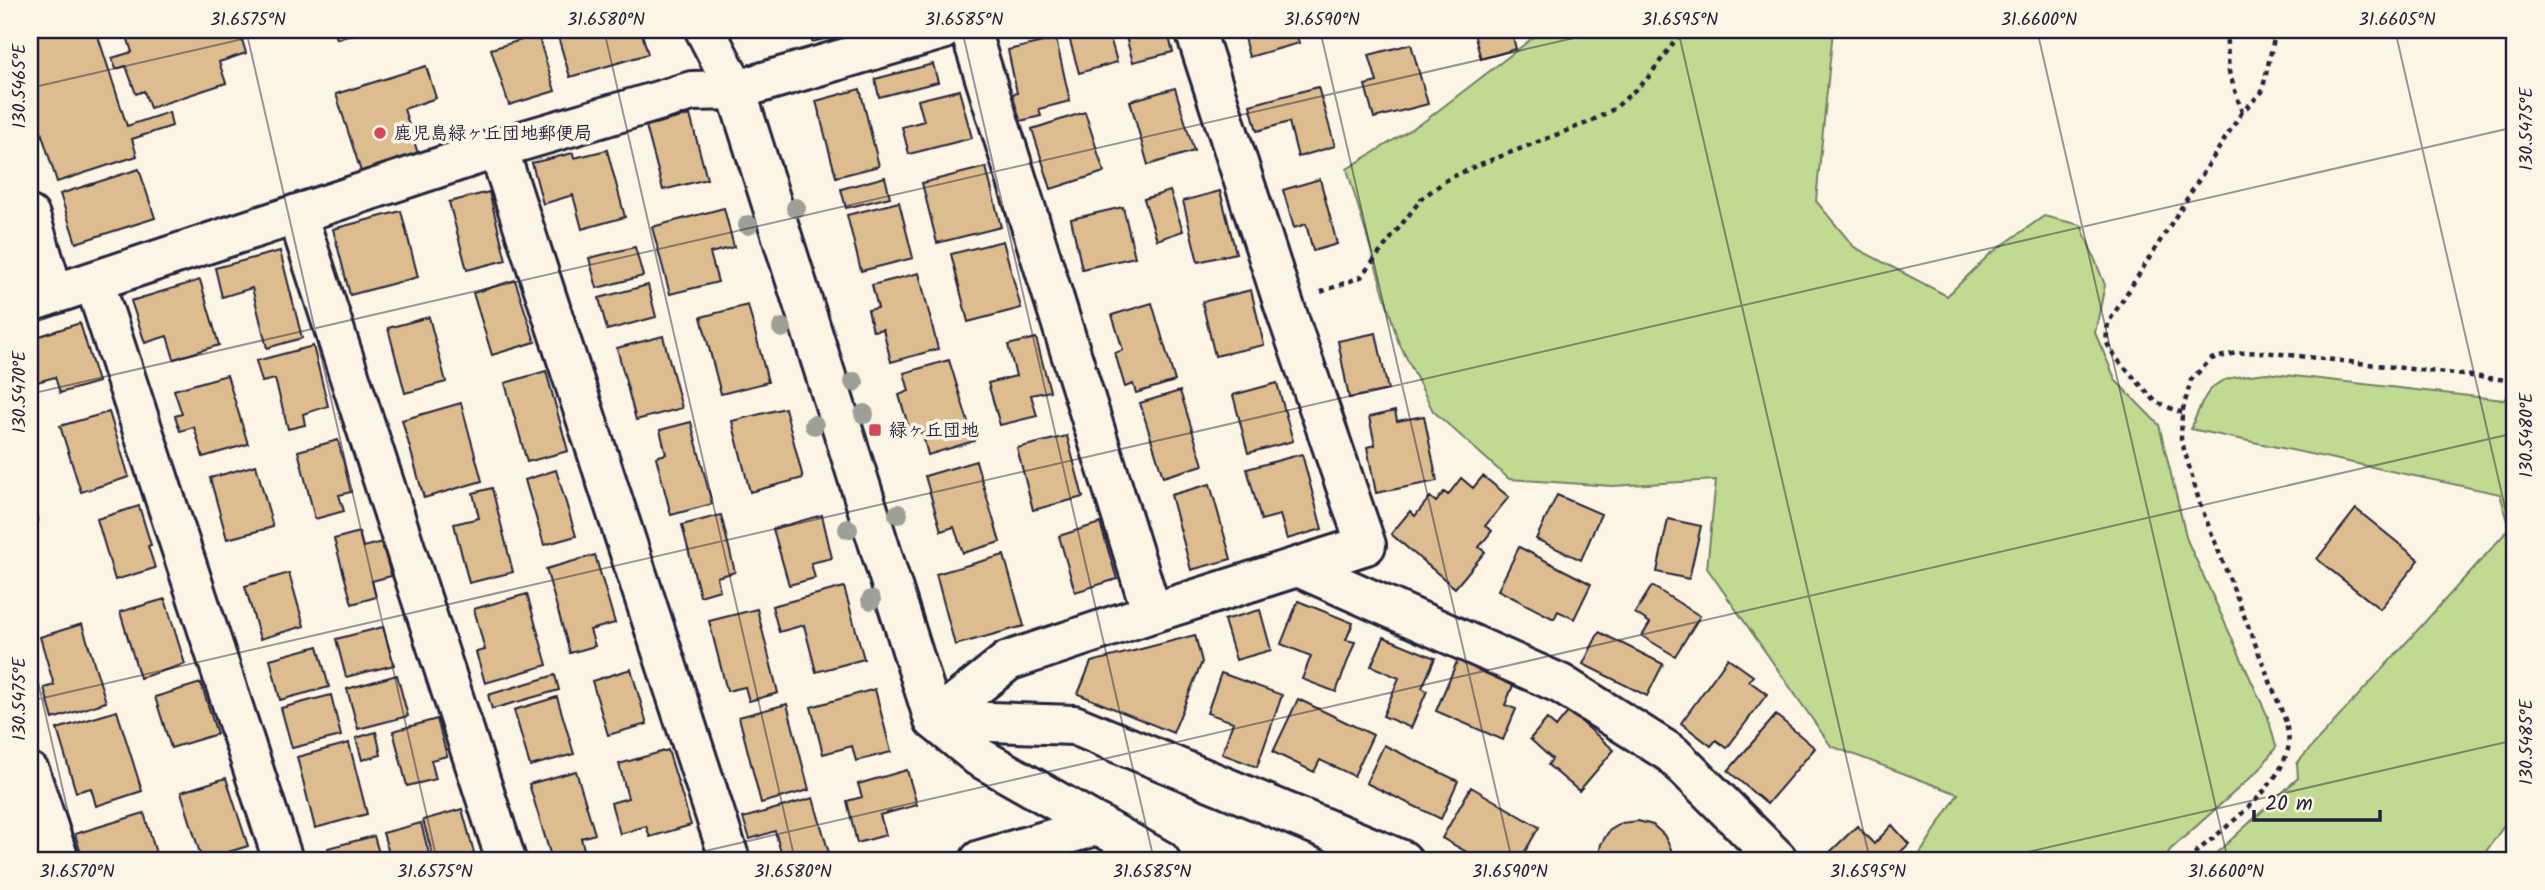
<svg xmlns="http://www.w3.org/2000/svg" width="2545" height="890" font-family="Kalam,'Klee One',sans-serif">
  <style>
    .green { fill: #c1da91; stroke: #727e66; stroke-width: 2 }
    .building { fill: #ddbc8f; stroke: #22223b; stroke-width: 2 }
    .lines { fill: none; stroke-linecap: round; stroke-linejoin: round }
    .street-casing { stroke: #22223b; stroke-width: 44 }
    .secondary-casing { stroke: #22223b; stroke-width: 44 }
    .path { stroke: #22223b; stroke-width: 4.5; stroke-dasharray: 5 5; stroke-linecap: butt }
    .street { stroke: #fcf5e5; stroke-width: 38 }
    .secondary { stroke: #fcf5e5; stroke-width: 38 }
    .tree { fill: #9e9f96 }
    .ticks { fill: none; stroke: #22223b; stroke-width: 2; stroke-opacity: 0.45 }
    .poi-dot { fill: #d1495b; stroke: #fcf5e5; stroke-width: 2.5 }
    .labels { text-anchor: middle; stroke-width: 7; stroke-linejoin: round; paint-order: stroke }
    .poi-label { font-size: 18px; font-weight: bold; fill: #22223b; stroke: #fcf5e5; text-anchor: start }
    .neatline { fill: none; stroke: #22223b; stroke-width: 2.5 }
    .ticks-label { font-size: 18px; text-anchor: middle; fill: #22223b }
  </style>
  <rect width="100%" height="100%" fill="#fcf5e5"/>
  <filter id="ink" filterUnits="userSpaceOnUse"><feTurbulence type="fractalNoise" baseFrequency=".0143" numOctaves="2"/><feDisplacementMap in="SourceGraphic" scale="14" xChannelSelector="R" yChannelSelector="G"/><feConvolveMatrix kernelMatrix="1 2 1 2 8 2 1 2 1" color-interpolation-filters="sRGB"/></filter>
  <g filter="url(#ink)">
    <path class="green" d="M1543 30H1833L1816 201 1854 247 1947 296 1990 254 2044 216 2081 225 2105 285 2095 333 2116 381 2159 425 2187 540 2268 717 2276 747 2260 769 2170 850 2164 860H1916L1958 794 1831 746 1707 568 1716 480 1612 486 1509 479 1433 411 1398 341 1347 169 1426 120Z
      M2266 373 2504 400 2515 384V810L2480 860H2209L2298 778 2297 763 2510 528 2500 494 2191 429C2210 379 2214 379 2266 373Z"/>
    <path class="building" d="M30 30H96L127 126 169 112 172 126 132 139 137 156 57 182 30 97Z
      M125 30H239L246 53 219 62 226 83 150 108 144 91 136 94 126 66 116 69 112 58 132 52Z
      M334 30H368L337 39Z
      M556 30H641L648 54 570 77Z
      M809 30H847V33L812 42Z
      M1067 30H1108L1117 62 1079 73Z
      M1124 30H1167L1173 52 1133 62Z
      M1242 30H1295L1299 43 1249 57Z
      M1473 30H1524L1512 33 1516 49 1481 59Z
      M538 35 555 91 509 105 491 49Z
      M1056 39 1070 101 1039 109 1041 116 1012 123 1006 96 1017 93 1008 50Z
      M1411 44 1428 104 1374 118 1365 85 1377 82 1369 55Z
      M933 64 938 82 879 97 875 79Z
      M426 66 436 98 404 109 419 157 362 175 336 94Z
      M1318 87 1335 146 1298 157 1289 122 1257 131 1250 105Z
      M1175 88 1194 151 1148 165 1130 101Z
      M860 89 879 166 836 177 816 101Z
      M959 90 972 138 909 154 902 127 924 121 918 100Z
      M1085 112 1104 172 1051 189 1032 129Z
      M690 115 707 179 663 190 646 126Z
      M607 150 625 217 582 229 573 195 543 204 532 163 573 153 574 158Z
      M986 167 1001 227 937 243 922 183Z
      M139 169 155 218 76 243 60 194Z
      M885 177 890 197 846 208 841 189Z
      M1320 179 1337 244 1313 251 1306 224 1294 228 1283 190Z
      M1170 191 1183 231 1157 240 1144 199Z
      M1220 191 1236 253 1198 262 1183 201Z
      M489 192 506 260 467 270 449 202Z
      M899 202 913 258 861 271 847 215Z
      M1123 207 1135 257 1082 269 1071 219Z
      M724 208 734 247 710 253 718 282 670 294 652 227Z
      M401 211 418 277 350 295 333 229Z
      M1003 241 1021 308 968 322 951 254Z
      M635 247 643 276 597 288 589 258Z
      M280 251 302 338 267 348 252 288 222 297 215 268Z
      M919 273 938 349 891 362 883 329 873 331 868 310 878 308 872 285Z
      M200 280 219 345 174 359 167 336 145 343 131 301Z
      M515 280 535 342 492 355 473 293Z
      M648 285 656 317 607 330 599 298Z
      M1251 290 1264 345 1215 356 1202 302Z
      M1152 303 1175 381 1136 393 1133 384 1125 387 1115 353 1123 350 1112 315Z
      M748 305 768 382 721 394 701 317Z
      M429 317 446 382 405 393 388 328Z
      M80 323 98 382 60 393 55 377 30 384V339Z
      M1376 333 1388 390 1349 398 1338 341Z
      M663 336 682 408 636 420 617 348Z
      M1036 338 1050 391 1031 395 1037 416 1000 425 988 383 1016 376 1008 345Z
      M313 346 328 406 303 414 305 425 288 429 275 379 262 382 256 361Z
      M949 360 974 441 928 455 922 432 911 435 899 395 909 391 904 373Z
      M546 371 568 451 527 462 505 383Z
      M227 375 248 444 203 457 194 427 180 431 175 416 182 414 174 390Z
      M1277 383 1293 441 1248 453 1233 395Z
      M1180 391 1203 465 1163 477 1140 403Z
      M461 403 482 481 424 498 402 420Z
      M785 408 803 478 750 492 732 421Z
      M1395 411 1397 421 1424 416 1437 481 1376 493 1367 447 1375 445 1369 417Z
      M109 412 129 477 81 492 60 426Z
      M691 422 712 504 671 515 656 457 666 454 660 430Z
      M1067 436 1083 497 1033 510 1017 448Z
      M338 440 351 492 339 495 344 511 315 519 298 451Z
      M1302 454 1322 529 1287 539 1280 515 1261 520 1247 469Z
      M976 461 1000 542 963 553 954 527 941 531 925 476Z
      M256 465 273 527 227 539 210 478Z
      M556 470 576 536 544 545 525 480Z
      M1483 476 1509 497 1485 526 1492 531 1479 547 1485 552 1455 588 1391 534 1410 511 1415 516 1430 497 1436 502 1444 492 1448 495 1461 478 1473 488Z
      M1210 484 1231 559 1191 570 1171 495Z
      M492 488 513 572 469 583 454 524 479 518 473 493Z
      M30 494 38 522 30 525Z
      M1557 495 1601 514 1581 560 1536 539Z
      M139 506 151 545 148 546 155 568 115 580 97 519Z
      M2356 509 2419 560 2380 609 2317 559Z
      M721 515 735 572 717 577 720 590 700 596 682 525Z
      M822 515 832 558 811 563 815 578 789 585 773 529Z
      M1668 519 1701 526 1689 579 1657 572Z
      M1100 523 1117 579 1075 592 1059 536Z
      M359 532 363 547 382 542 391 576 372 581 376 597 352 604 334 539Z
      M1519 547 1591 584 1574 619 1558 611 1554 619 1498 590Z
      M595 555 615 623 590 630 595 646 570 653 546 569Z
      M1004 555 1024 626 955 645 936 574Z
      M289 573 304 626 260 639 245 586Z
      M1652 586 1700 616 1675 656 1642 636 1650 623 1635 613Z
      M844 587 864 659 816 672 804 625 779 632 772 606Z
      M527 594 547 665 485 683 476 652 485 650 474 609Z
      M165 599 185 664 140 678 120 612Z
      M1298 601 1353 623 1346 640 1355 642 1336 692 1302 679 1311 656 1281 644Z
      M757 609 778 693 749 701 745 687 727 691 709 621Z
      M1260 610 1271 650 1236 660 1224 620Z
      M82 624 106 702 53 719 44 688 54 685 40 637Z
      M383 627 394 665 346 677 336 639Z
      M1599 632 1663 664 1647 696 1583 664Z
      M1195 635 1202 662 1173 733 1078 694 1091 662Z
      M1384 637 1435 658 1422 688 1427 691 1411 728 1383 716 1399 678 1371 666Z
      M318 646 329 687 280 700 270 659Z
      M1728 658 1753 676 1749 681 1767 694 1727 748 1716 740 1711 746 1681 723Z
      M1458 659 1514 683 1505 705 1516 709 1503 740 1436 711Z
      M631 669 647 724 608 735 592 681Z
      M1221 673 1282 695 1257 767 1222 754 1233 722 1207 713Z
      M397 675 408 716 358 729 347 689Z
      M555 675 559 690 492 709 488 695Z
      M201 683 217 734 171 748 155 697Z
      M875 689 891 752 856 761 852 746 823 754 811 707Z
      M331 695 341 736 292 748 281 708Z
      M557 697 574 754 530 766 514 710Z
      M1298 699 1373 735 1354 776 1320 760 1314 772 1273 752Z
      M787 704 809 790 761 803 739 717Z
      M117 711 142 791 96 806 91 788 76 792 57 729Z
      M1569 711 1614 750 1579 791 1548 765 1552 759 1530 739 1547 719 1556 727Z
      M1776 715 1815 748 1767 804 1728 771Z
      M437 719 447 756 431 760 436 779 407 786 393 731Z
      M376 732 381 755 362 760 356 738Z
      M349 743 367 814 315 828 297 757Z
      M1384 745 1458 781 1441 819 1366 783Z
      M668 750 691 825 650 837 646 826 620 834 611 803 628 798 619 764Z
      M907 770 917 805 880 815 886 835 857 843 847 801 862 797 858 784Z
      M576 771 595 834 581 838 585 853 561 860H552L529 784Z
      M226 778 248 846 202 860 181 792Z
      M1471 787 1539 827 1520 860H1481L1442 838Z
      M813 798 831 860H783L775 831 750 839 743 818Z
      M462 809 476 860H434L423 820Z
      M144 813 158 860H83L75 834Z
      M1638 821 1653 825 1664 835 1671 849 1672 860H1598L1601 844 1609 831 1622 823Z
      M421 823 429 854 404 860H391L383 833Z
      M1892 825 1909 844 1892 860H1834L1828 854 1857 826 1874 844Z
      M374 836 381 860H331L328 848Z"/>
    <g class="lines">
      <g class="street-casing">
        <path id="street" d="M970 30 1152 613
          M498 148 730 860
          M297 214 506 860
          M30 216 54 294
          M94 281 283 860
          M30 302 498 148 692 91 736 90 942 30
          M1298 567 1561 684 1672 754 1777 859 1776 860
          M934 720 1008 661 1152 613 1366 545 1284 305 1195 30
          M934 720 1074 725 1402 860
          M30 773 59 860
          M980 860 1099 825"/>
      </g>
      <g class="secondary-casing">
        <path id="secondary" d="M705 30 736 90 934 720 979 757 1160 860"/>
      </g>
      <path class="path" d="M2226 30 2229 72 2242 112 2262 92 2276 30
        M1321 292 1361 277 1422 198 1448 179 1478 165 1587 123 1614 109 1647 79 1683 30
        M2182 413 2156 402 2116 358 2106 342 2108 323 2242 112
        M2187 860C2218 832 2278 792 2288 749 2290 741 2287 730 2286 722L2200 504 2181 439 2182 413 2191 380 2211 359 2236 353 2264 352 2515 381"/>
      <use href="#street" class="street"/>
      <use href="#secondary" class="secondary"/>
    </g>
    <g class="tree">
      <circle cx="796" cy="208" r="10"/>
      <circle cx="748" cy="225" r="10"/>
      <circle cx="782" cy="328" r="10"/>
      <circle cx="854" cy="382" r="10"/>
      <circle cx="864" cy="414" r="10"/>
      <circle cx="814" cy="425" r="10"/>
      <circle cx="898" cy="514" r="10"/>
      <circle cx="848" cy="529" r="10"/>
      <circle cx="871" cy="600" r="10"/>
    </g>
  </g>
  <path class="ticks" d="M246 30 437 860M604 30 795 860M962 30 1154 860M1320 30 1512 860M1678 30 1870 860M2037 30 2228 860M2395 30 2515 551M30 88 282 30M30 394 1609 30M30 647 79 860M30 701 2515 127M666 860 2515 433M1993 860 2515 740"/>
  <g class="poi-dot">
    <circle cx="380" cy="133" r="7"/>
    <rect x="868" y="423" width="14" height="14" rx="3.5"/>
  </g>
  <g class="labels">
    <g class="poi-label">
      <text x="394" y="139">鹿児島緑ヶ丘団地郵便局</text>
      <text x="889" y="436">緑ヶ丘団地</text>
    </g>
  </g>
  <rect width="2545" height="890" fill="none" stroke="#fcf5e5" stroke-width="77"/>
  <path d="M2254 810v10h126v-10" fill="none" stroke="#22223b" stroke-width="3.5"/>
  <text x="2265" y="810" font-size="21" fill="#22223b" stroke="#fcf5e5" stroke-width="5" paint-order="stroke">20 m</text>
  <rect x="38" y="38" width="2468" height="814" class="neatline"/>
  <g class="ticks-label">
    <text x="248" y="25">31.6575°N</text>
    <text x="606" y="25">31.6580°N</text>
    <text x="964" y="25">31.6585°N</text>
    <text x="1322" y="25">31.6590°N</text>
    <text x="1680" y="25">31.6595°N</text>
    <text x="2039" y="25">31.6600°N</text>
    <text x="2397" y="25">31.6605°N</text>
    <text transform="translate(19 86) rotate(-90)" y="6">130.5465°E</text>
    <text transform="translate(2526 129) rotate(-90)" y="6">130.5475°E</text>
    <text transform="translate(19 392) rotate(-90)" y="6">130.5470°E</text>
    <text transform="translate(2526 435) rotate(-90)" y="6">130.5480°E</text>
    <text transform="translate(19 699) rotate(-90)" y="6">130.5475°E</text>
    <text transform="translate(2526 742) rotate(-90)" y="6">130.5485°E</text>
    <text x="77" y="877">31.6570°N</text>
    <text x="435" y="877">31.6575°N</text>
    <text x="793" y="877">31.6580°N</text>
    <text x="1152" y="877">31.6585°N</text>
    <text x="1510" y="877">31.6590°N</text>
    <text x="1868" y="877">31.6595°N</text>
    <text x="2226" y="877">31.6600°N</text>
  </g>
</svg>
